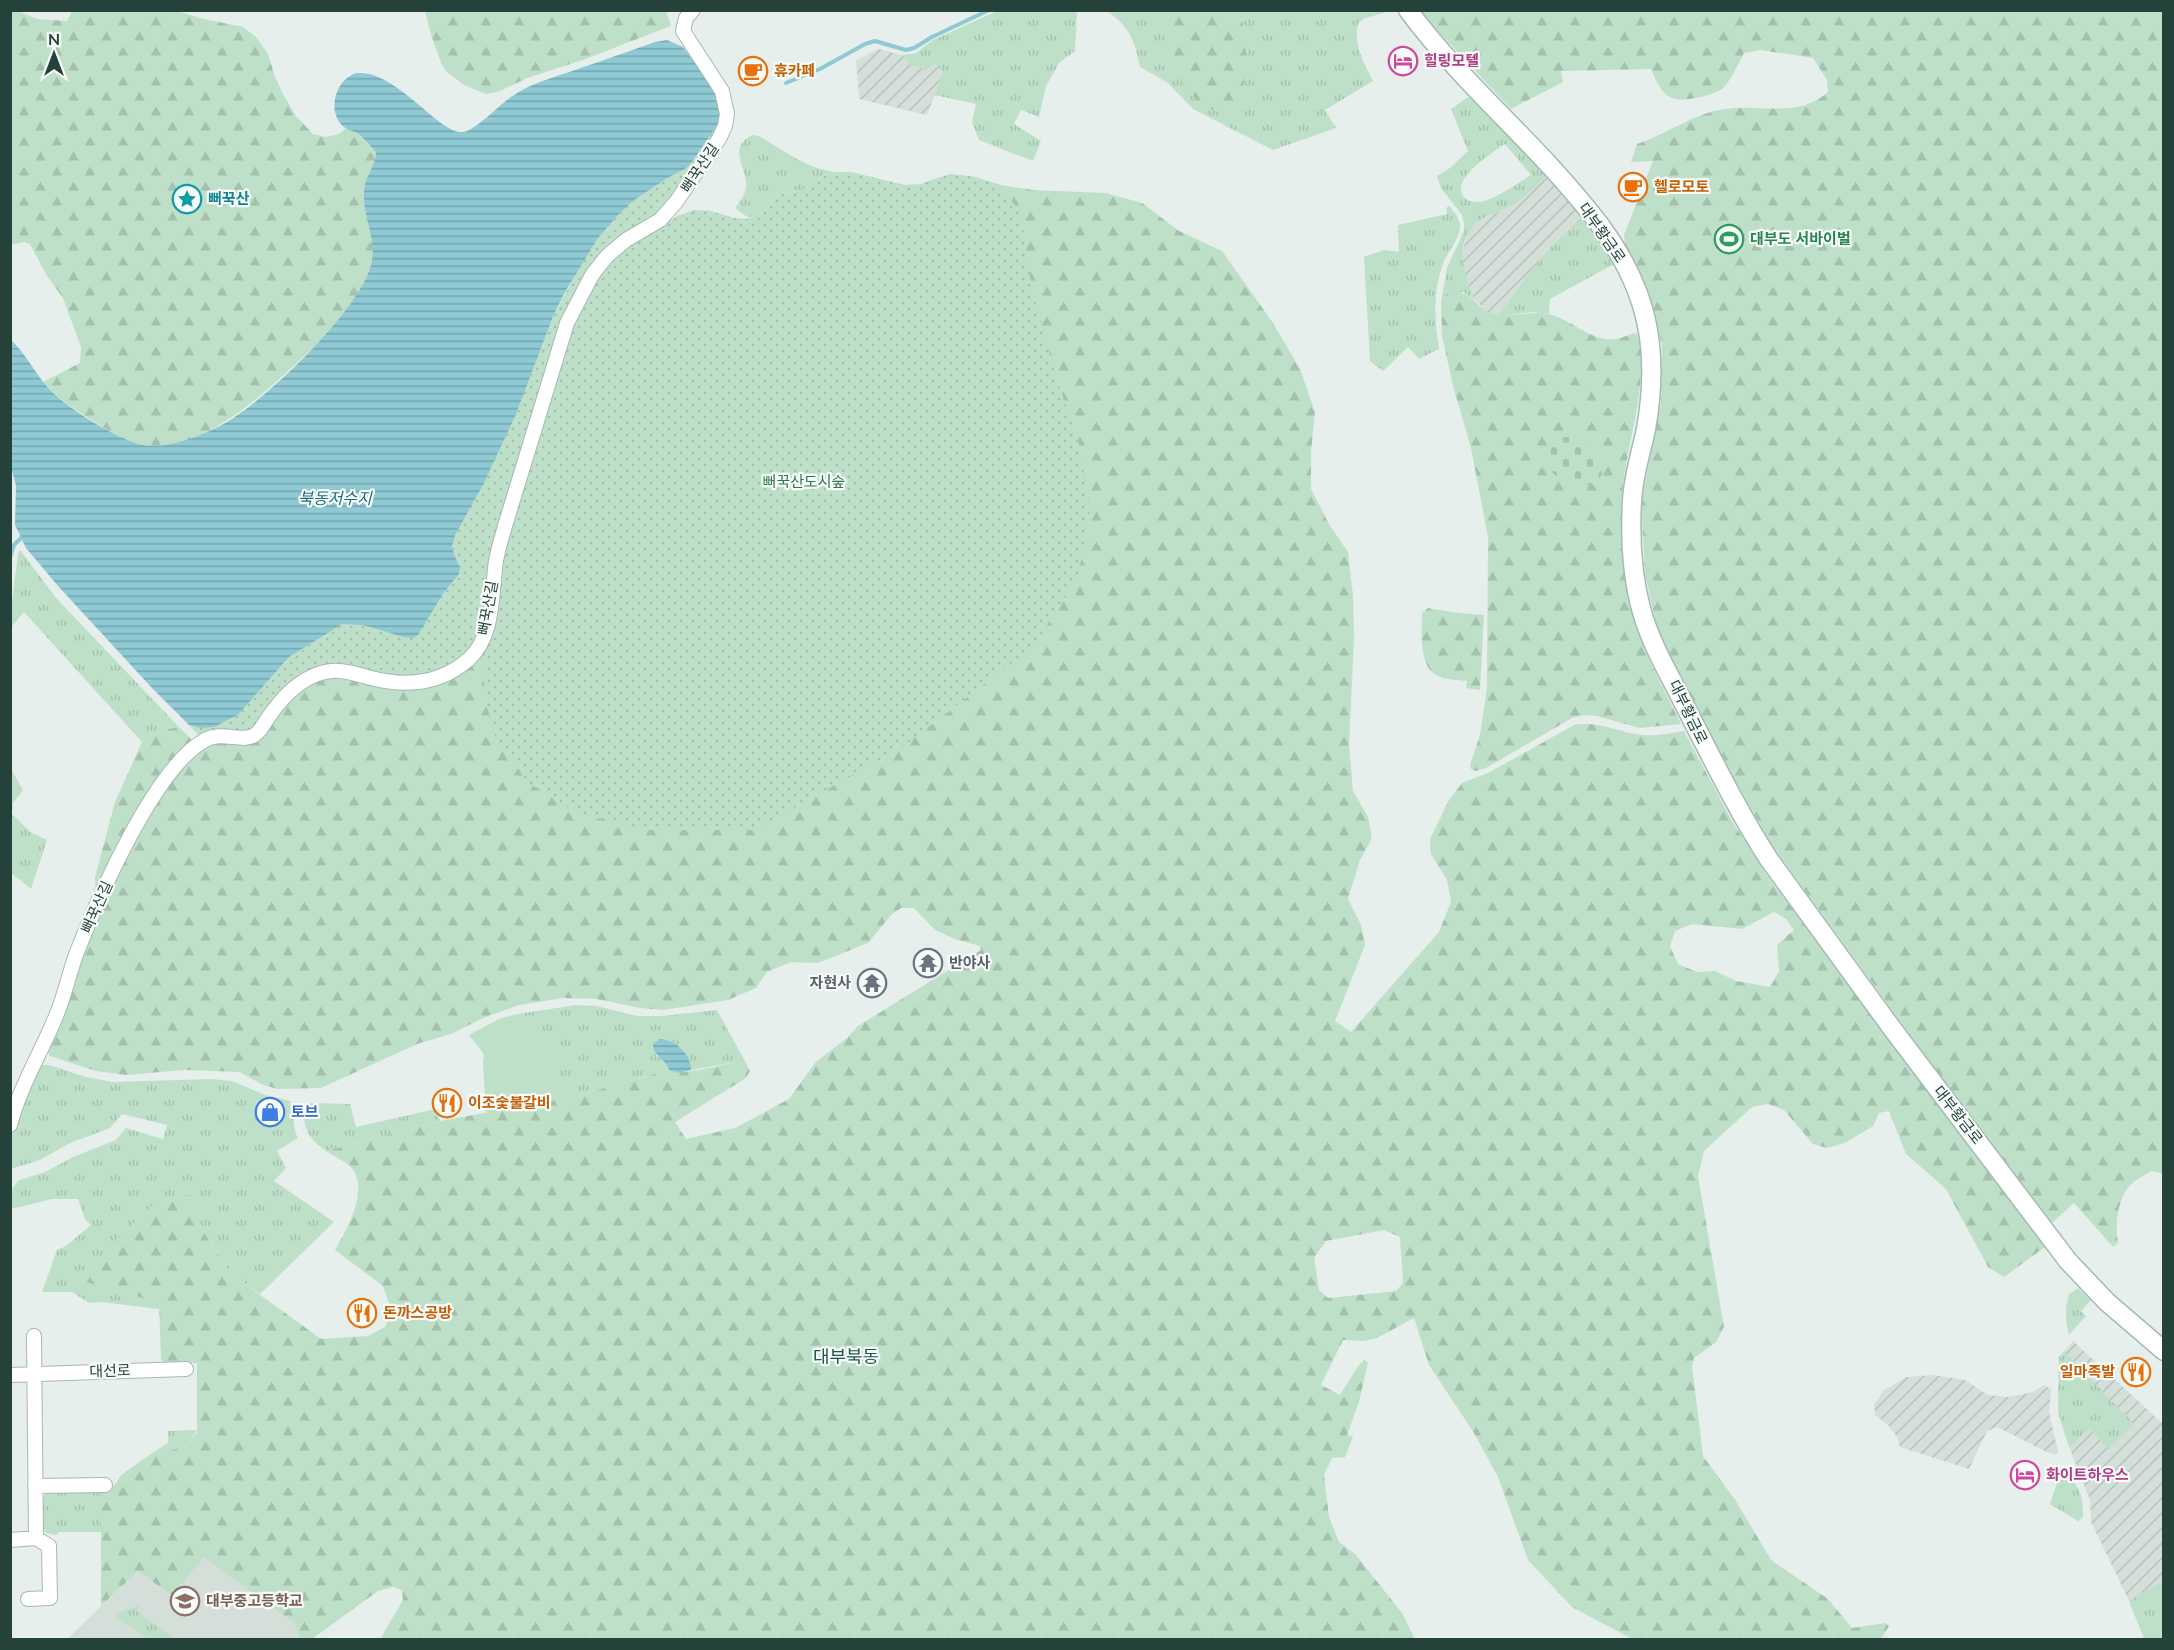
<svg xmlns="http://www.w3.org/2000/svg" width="2174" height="1650" font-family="Mulish,'Noto Sans KR',sans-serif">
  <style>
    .built { fill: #d4dfda }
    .industrial { fill: url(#industrial-furrows) }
    .grass { fill: url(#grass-tufts); fill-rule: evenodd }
    .forest { fill: url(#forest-firs); fill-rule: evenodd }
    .cemetery { fill: url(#cemetery-stones) }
    .park { fill: url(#park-dots) }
    .garden { fill: #bfe0c8 }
    .water { fill: url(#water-rules) }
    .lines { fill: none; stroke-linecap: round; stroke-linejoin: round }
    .stream { stroke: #8ec9d4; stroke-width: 4 }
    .street-casing { stroke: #a8b8b2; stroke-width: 16 }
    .secondary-casing { stroke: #a4bbb3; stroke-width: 21 }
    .street { stroke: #fff; stroke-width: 14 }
    .secondary { stroke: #fff; stroke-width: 18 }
    .labels { text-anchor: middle; stroke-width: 4.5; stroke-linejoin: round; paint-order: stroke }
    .hotel-label { font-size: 15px; font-weight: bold; fill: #b23c85; stroke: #f7fbf9; text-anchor: start }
    .food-label { font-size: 15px; font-weight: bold; fill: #c56008; stroke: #f7fbf9; text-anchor: start }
    .street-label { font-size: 15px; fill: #24423a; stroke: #f7fbf9 }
    .culture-label { font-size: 15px; font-weight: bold; fill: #0d838f; stroke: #f7fbf9; text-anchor: start }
    .leisure-label { font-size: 15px; font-weight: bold; fill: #27864d; stroke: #f7fbf9; text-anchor: start }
    .park-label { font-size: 15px; fill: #2d7a4b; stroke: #f7fbf9 }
    .worship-label { font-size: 15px; font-weight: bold; fill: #5b616d; stroke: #f7fbf9; text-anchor: start }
    .shop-label { font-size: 15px; font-weight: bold; fill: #366cbe; stroke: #f7fbf9; text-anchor: start }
    .education-label { font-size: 15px; font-weight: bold; fill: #785e54; stroke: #f7fbf9; text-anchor: start }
    .water-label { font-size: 16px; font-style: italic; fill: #1c6f80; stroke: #f7fbf9 }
    .quarter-label { font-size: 18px; fill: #1f5548; stroke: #f7fbf9 }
  </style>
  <defs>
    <pattern id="industrial-furrows" width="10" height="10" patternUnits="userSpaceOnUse" patternTransform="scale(1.5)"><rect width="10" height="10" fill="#d4dfda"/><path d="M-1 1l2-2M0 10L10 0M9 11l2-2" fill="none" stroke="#b6c1bc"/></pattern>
    <pattern id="grass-tufts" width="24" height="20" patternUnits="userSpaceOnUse" patternTransform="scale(1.5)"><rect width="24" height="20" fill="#bfe0c8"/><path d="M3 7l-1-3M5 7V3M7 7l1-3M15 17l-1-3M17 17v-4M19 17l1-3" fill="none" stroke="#a4c1ad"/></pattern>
    <pattern id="forest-firs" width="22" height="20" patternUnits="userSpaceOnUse" patternTransform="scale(1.5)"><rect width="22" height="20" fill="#bfe0c8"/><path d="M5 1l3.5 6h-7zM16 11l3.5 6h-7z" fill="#a4c1ad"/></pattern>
    <pattern id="cemetery-stones" width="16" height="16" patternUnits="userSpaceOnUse" patternTransform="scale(1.5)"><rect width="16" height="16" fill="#bfe0c8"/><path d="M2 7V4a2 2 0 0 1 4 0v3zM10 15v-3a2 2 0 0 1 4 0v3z" fill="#a4c1ad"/></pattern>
    <pattern id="park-dots" width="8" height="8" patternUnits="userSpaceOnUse" patternTransform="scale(1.5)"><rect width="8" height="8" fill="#bfe0c8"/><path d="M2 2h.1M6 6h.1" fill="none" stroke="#a4c1ad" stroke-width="1.8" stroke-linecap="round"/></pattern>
    <pattern id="water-rules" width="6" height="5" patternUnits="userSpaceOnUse" patternTransform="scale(1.5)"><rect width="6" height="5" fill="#8ec9d4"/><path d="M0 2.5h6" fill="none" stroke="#74a5ad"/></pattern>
  </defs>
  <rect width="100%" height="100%" fill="#e6efeb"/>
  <path class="built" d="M204 1556 294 1623 300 1639 66 1640 138 1571 172 1596Z"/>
  <path class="industrial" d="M879 49 902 55 909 64H935L943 73 927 115 859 99 856 60Z
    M1547 176 1583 218 1555 242 1533 268 1498 315 1489 313 1475 300 1464 276 1462 256 1467 232 1478 221 1513 205Z
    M2073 1341 2163 1424V1581L2129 1601 2091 1522 2090 1500 2071 1452 2058 1412 2059 1357Z
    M1934 1375 1965 1380 1988 1395 2009 1397 2033 1392 2044 1385 2051 1389 2049 1413 2058 1451 2056 1454 2049 1453 1997 1427 1987 1431 1969 1469 1900 1447 1897 1437 1888 1425 1875 1415 1874 1405 1883 1391 1906 1377Z"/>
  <path class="grass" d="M997 11H1077L1075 51 1059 63 1046 86 1039 117 1021 110 1014 124 1041 141 1033 161 979 140 972 122 976 104 934 95 943 72 935 64 925 70 909 64 902 55 916 53 933 40Z
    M1107 11H1176L1169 32 1243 23 1235 11H1389L1363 19 1358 24C1353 45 1364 63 1373 81L1325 110 1336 128 1273 150 1193 109 1168 83 1140 67C1135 41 1129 26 1107 11Z
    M1471 95 1547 176C1535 186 1524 199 1511 206 1500 212 1486 215 1477 222 1453 243 1464 276 1475 300L1463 292 1445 295 1441 302 1447 268 1464 231V224L1462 215 1441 188 1437 176 1450 168 1468 151 1451 109ZM1505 144 1531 175C1518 183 1492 202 1477 202 1472 202 1467 200 1464 197 1449 180 1493 152 1505 144Z
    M752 135 759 136C785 151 808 170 838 172L824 175 807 188 776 196 771 206 750 219 735 208C739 202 746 195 746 187 748 167 726 149 752 135Z
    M1449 206C1454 212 1460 218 1460 226 1460 238 1449 250 1444 261 1433 288 1434 320 1439 349L1419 359 1408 347 1383 371 1370 361 1364 257 1384 250 1399 252 1398 225 1447 214 1446 208Z
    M1583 218 1596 234 1614 264 1550 299 1549 314 1531 312 1503 316 1498 315 1533 268 1555 242Z
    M20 550 57 599 179 727 163 730 142 742 24 612 11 627V610L18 554Z
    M11 769 23 790 13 803 12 814 30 832 47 840 31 889 11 873Z
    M576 1005 597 1006 637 1016H661L717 1010 746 1063 737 1062 691 1070C692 1055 675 1039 660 1039L656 1055 665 1061 669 1070 577 1096 556 1100 554 1058 523 1015 517 1014Z
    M39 1065H49L86 1077 113 1082 212 1079 232 1081 265 1095 290 1101C296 1114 291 1125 298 1138L277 1151 286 1168 274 1181 334 1222 260 1294 230 1273 198 1223 191 1196 86 1282 159 1303V1309L102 1302 89 1303 72 1292H42L57 1250 66 1246 91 1225 85 1219 78 1199H52L11 1209V1190L19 1180 43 1173 73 1157 116 1140 126 1128 163 1139 167 1125 122 1114 110 1128 70 1143 40 1160 11 1169V1142L14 1122Z
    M313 1103 350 1104 356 1127 436 1109 440 1121 326 1151C310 1140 298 1124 308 1104Z
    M2078 1288 2091 1300 2081 1311 2086 1316 2069 1335C2065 1321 2065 1307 2069 1294Z
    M2064 1351 2134 1424 2108 1450 2090 1429 2069 1447 2058 1412 2059 1357Z
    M197 1430 188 1445 145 1458 168 1443V1431Z
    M2063 1479 2072 1480C2082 1491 2083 1503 2083 1517L2078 1521 2050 1504 2057 1483Z
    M49 1491H101V1532H59L56 1535 46 1533 43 1527V1497Z
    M2163 1581V1639H2144L2129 1601Z
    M141 1605 137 1611 175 1639H149L115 1617 124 1610Z"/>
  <path class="forest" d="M10 11H18L37 19 67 21 72 11H177L200 18 243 27 256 37 268 54 275 77 284 96 296 116 313 134 326 137 339 134 346 128 357 133 376 152C376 170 366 188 365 206 365 216 371 226 373 237 375 254 369 274 361 289 347 317 312 350 288 371 252 404 192 457 137 444 122 440 106 429 93 421 75 410 57 398 43 382L80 363 81 347 63 298 47 276 30 244 24 242 11 245Z
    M425 11H666L671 26 580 61 527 78 498 92 486 94 464 85 447 72 442 65 432 38Z
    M1176 11H1235L1243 23 1246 59 1242 101 1231 114C1192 112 1167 69 1169 33 1170 26 1174 18 1176 11Z
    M1421 11H2163L2164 1174 2151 1171C2144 1176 2132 1181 2128 1188 2117 1203 2115 1225 2118 1243L2113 1247 2074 1203 2052 1223 1922 1051 1773 847 1729 770 1673 662 1656 623 1645 574 1641 503 1661 403 1662 345 1648 291 1625 244 1624 235 1653 161 1631 162 1637 144C1664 135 1693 115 1719 110 1756 102 1797 120 1828 92L1827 80 1813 58 1761 50 1744 53C1738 64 1731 81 1722 89 1716 93 1706 96 1700 97 1669 104 1663 97 1651 69L1561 71 1563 82 1511 109 1433 26Z
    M951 174 975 177 1000 185 1033 190 1106 193 1142 203 1179 231 1222 251 1273 323 1300 369 1315 412 1311 453V489L1329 524 1348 552 1353 596 1354 640 1349 745 1353 791 1368 817 1372 838 1360 860 1348 899 1361 925 1365 945 1335 1021 1351 1032 1439 932 1451 902 1447 880 1431 854 1430 839 1449 800 1462 783 1488 773 1574 725C1596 721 1614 730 1635 734 1652 737 1667 734 1684 731L1732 821 1766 874 2045 1247 2004 1277 1988 1267 1946 1189 1906 1154 1889 1111 1879 1113 1873 1126 1845 1143 1827 1148 1813 1144 1784 1110 1768 1104 1752 1107 1704 1151 1698 1176 1724 1327 1716 1342 1694 1358 1692 1366 1703 1456 1736 1501 1771 1560 1828 1599 1852 1628 1885 1623 1889 1626 1881 1639H1632L1572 1607 1528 1560 1498 1477 1474 1433 1429 1365 1414 1318 1377 1338 1364 1341 1343 1340 1321 1385 1340 1395 1358 1366 1364 1360 1368 1362 1359 1402 1347 1435 1353 1437 1345 1457 1332 1458 1324 1475 1329 1517 1339 1542 1356 1555 1402 1613 1415 1639H380L403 1600 402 1590 393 1587 378 1591 312 1639H300L294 1623 204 1557 172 1596 138 1571 101 1606V1491L115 1485 121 1475 145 1458 188 1445 197 1432V1363H165L161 1360 159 1303 86 1282 121 1235 160 1198 191 1195 198 1223 230 1273 321 1339 368 1336 385 1327 392 1312 383 1286 335 1250C347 1230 371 1187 350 1166 343 1160 333 1156 326 1151L440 1121 577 1096 669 1070C684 1076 720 1065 737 1062L746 1063 750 1071 746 1078 675 1122 686 1139 735 1128 789 1099 815 1063 847 1038 858 1026 981 950 980 946 955 939 935 930 914 908H901L892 914 868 943 818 963 791 962 767 972 756 988 728 1000 663 1010 640 1008 597 999 564 998 519 1005 483 1018 451 1034 417 1044 321 1088 277 1089 261 1084 240 1072 184 1070 126 1075 96 1071 50 1056 47 1051 80 952 131 840 183 760 220 738 677 216 694 210 711 211 765 257 931 180ZM1774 912 1786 919 1794 930 1777 945 1779 971 1770 987 1736 981 1715 971 1697 972 1678 964 1670 946 1675 931 1692 924 1742 929ZM1384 1230 1400 1237 1403 1283 1396 1291 1328 1298 1319 1290 1314 1258 1326 1241Z
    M1453 292C1474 292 1476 308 1492 313 1510 319 1529 310 1548 314 1572 319 1591 343 1617 339 1623 338 1629 334 1635 333L1637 334C1641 342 1641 352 1641 361 1642 408 1625 451 1622 497 1618 549 1626 607 1647 654 1657 678 1670 701 1681 724L1640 728 1597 716 1583 715 1572 718 1486 768 1476 771 1471 769 1470 765 1480 735 1487 688 1488 537 1471 448 1453 386 1442 336 1441 302 1445 295Z
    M1428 608 1459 613 1484 615 1480 690 1466 688 1467 681C1458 680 1446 680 1438 676 1418 668 1422 630 1422 613Z
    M179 727 196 744 180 756 96 901 95 877 115 802 142 742 163 730Z"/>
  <path class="cemetery" d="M1565 437C1569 437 1575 437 1579 438 1595 443 1615 474 1592 484 1565 494 1529 459 1552 441 1555 439 1561 438 1565 437Z"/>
  <path class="park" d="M720 121V127L669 205 624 238 570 310 482 633 464 657 425 678 318 673 259 729 202 739 189 725C206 730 223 724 238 715L289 657 334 628 343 624 350 623 363 625 404 637 418 635 444 592 453 583 458 561 454 555 452 546 455 535 483 485 516 414 554 314 587 254 598 238 619 214 633 201 692 162Z
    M838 172H851L905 185 921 184 951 174 975 177 1000 185 1021 214 1032 290 1056 377 1079 444 1090 510 1078 577 1033 647 901 748 755 830H646L577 813 527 782 492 731 484 688 485 646 501 559 572 322 594 277 610 259 663 223 694 210 711 211 734 218 750 219 771 206 776 196 807 188 824 175Z"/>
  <path class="garden" d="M517 1014 523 1015 554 1058 557 1074 556 1100 486 1113 483 1062 484 1060 483 1053 469 1035 499 1019Z"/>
  <path class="water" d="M667 40 683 47 714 89 721 106 720 121 692 162 685 169 669 177 633 201 619 214 598 238 565 292 554 314 516 414 483 485 455 535 452 546 454 555 460 567 459 574 444 592 418 635 413 638 404 637 363 625 342 624 289 657 238 715 214 727 200 728 189 725 152 688 58 586 26 548 15 525 16 486 11 467V340C24 352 33 369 44 383 60 404 109 434 135 443 160 452 195 438 218 427 261 406 353 316 369 271 380 240 362 220 364 191 365 176 376 166 376 152 370 146 364 138 357 133 353 131 348 130 344 127 332 117 332 99 340 86 344 80 350 74 358 73 396 70 440 135 463 132 476 130 499 105 511 97 531 83 555 77 578 69 604 60 630 51 655 42Z
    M660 1039C675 1039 692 1055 691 1070L678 1073 669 1070C666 1058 653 1057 653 1044Z"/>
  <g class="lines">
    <path class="stream" d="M786 83 820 69 865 44 875 41 906 50 914 48 932 37 989 10
      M10 558 14 545 21 538"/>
    <g class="street-casing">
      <path id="street" d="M10 1125C20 1086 41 1053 56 1016 65 995 69 973 77 952 98 898 155 767 205 740 222 731 241 742 253 736 261 732 265 721 270 715 282 698 298 681 318 674 337 667 353 673 371 678 406 687 441 684 469 659 495 635 491 593 496 561 498 549 502 537 505 526L567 323 592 275 607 256 626 240 660 220 676 202 719 139 725 126 727 114 722 91 683 31 686 18 693 10
        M34 1336 36 1538
        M10 1375 186 1369
        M35 1486 105 1485
        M10 1540 36 1538 49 1546 50 1598 28 1599"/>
    </g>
    <g class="secondary-casing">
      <path id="secondary" d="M1408 10C1450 67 1504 116 1552 168 1586 206 1619 243 1637 291 1654 334 1654 384 1646 429 1641 453 1633 477 1632 501 1630 537 1632 577 1642 612 1651 644 1669 674 1684 704 1711 756 1736 808 1768 858L1891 1027 2068 1261 2107 1302 2164 1351"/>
    </g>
    <use href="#street" class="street"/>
    <use href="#secondary" class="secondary"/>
  </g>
  <defs>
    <g id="hotel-ring" transform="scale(1.5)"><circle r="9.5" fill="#f7fbf9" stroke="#d1479c" stroke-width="1.5"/><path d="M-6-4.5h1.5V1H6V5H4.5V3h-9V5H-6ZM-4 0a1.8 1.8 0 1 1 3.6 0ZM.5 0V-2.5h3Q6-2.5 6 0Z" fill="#d1479c"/></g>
    <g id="cafe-ring" transform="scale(1.5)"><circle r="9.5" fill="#f7fbf9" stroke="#e8710a" stroke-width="1.5"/><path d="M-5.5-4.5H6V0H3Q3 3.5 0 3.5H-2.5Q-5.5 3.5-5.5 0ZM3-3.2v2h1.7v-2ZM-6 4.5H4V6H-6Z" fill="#e8710a"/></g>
    <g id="sight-ring" transform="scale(1.5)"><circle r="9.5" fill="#f7fbf9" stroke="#0f9aa8" stroke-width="1.5"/><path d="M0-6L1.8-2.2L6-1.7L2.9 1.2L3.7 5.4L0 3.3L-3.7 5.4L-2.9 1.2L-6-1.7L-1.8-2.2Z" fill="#0f9aa8"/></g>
    <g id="stadium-ring" transform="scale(1.5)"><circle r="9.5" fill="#f7fbf9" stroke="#2e9e5b" stroke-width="1.5"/><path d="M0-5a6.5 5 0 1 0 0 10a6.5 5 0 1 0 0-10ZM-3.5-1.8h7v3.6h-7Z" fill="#2e9e5b"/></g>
    <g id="temple-ring" transform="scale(1.5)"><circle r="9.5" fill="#f7fbf9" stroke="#6b7280" stroke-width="1.5"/><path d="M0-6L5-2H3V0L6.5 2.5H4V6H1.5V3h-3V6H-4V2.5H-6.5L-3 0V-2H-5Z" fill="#6b7280"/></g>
    <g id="restaurant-ring" transform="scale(1.5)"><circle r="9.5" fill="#f7fbf9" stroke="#e8710a" stroke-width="1.5"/><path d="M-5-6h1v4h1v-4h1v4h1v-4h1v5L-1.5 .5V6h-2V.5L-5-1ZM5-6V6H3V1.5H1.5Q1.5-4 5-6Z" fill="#e8710a"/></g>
    <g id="shop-ring" transform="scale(1.5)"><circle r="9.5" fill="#f7fbf9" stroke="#3f7fe0" stroke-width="1.5"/><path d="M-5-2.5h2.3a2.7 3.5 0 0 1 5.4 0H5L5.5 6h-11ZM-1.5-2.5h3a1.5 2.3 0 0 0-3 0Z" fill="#3f7fe0"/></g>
    <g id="school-ring" transform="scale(1.5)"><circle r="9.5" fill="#f7fbf9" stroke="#8d6e63" stroke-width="1.5"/><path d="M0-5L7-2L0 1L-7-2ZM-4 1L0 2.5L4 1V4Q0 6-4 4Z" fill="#8d6e63"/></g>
  </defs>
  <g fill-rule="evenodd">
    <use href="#hotel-ring" x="1403" y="61"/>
    <use href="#cafe-ring" x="753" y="71"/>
    <use href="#cafe-ring" x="1633" y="187"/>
    <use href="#sight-ring" x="187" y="199"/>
    <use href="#stadium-ring" x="1729" y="239"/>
    <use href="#temple-ring" x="928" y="963"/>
    <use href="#temple-ring" x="872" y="983"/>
    <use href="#restaurant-ring" x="447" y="1103"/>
    <use href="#shop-ring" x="270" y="1112"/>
    <use href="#restaurant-ring" x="362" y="1313"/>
    <use href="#restaurant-ring" x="2136" y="1372"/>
    <use href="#hotel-ring" x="2025" y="1475"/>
    <use href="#school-ring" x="185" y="1601"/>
  </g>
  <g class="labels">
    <g class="hotel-label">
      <text x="1424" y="66">힐링모텔</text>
      <text x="2046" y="1480">화이트하우스</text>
    </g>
    <g class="food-label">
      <text x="774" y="76">휴카페</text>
      <text x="1654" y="192">헬로모토</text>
      <text x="468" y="1108">이조숯불갈비</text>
      <text x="383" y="1318">돈까스공방</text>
      <text x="2115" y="1377" text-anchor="end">일마족발</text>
    </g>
    <g class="street-label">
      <text transform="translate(700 168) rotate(-56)" y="5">뻐꾹산길</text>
      <text transform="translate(1602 233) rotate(55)" y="5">대부황금로</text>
      <text transform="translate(488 608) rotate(-80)" y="5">뻐꾹산길</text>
      <text transform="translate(1688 712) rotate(64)" y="5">대부황금로</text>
      <text transform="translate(97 907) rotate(-66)" y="5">뻐꾹산길</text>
      <text transform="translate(1958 1115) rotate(52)" y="5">대부황금로</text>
      <text transform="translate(110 1371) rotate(-2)" y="5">대선로</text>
    </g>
    <g class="culture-label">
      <text x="208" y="204">뻐꾹산</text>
    </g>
    <g class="leisure-label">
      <text x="1750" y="244">대부도 서바이벌</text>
    </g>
    <g class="park-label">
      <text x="804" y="487">뻐꾹산도시숲</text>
    </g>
    <g class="worship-label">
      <text x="949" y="968">반야사</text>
      <text x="851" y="988" text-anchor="end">자현사</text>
    </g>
    <g class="shop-label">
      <text x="291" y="1117">토브</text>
    </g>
    <g class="education-label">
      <text x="206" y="1606">대부중고등학교</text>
    </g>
    <g class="water-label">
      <text x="335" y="504">북동저수지</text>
    </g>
    <g class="quarter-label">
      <text x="846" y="1363">대부북동</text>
    </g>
  </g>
  <rect width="2174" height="1650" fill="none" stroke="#24423a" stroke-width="24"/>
  <g transform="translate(54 54)" stroke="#f7fbf9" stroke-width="4.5" paint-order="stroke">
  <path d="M0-4.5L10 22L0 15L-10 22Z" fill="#24423a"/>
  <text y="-9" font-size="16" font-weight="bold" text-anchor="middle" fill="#24423a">N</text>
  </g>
</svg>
